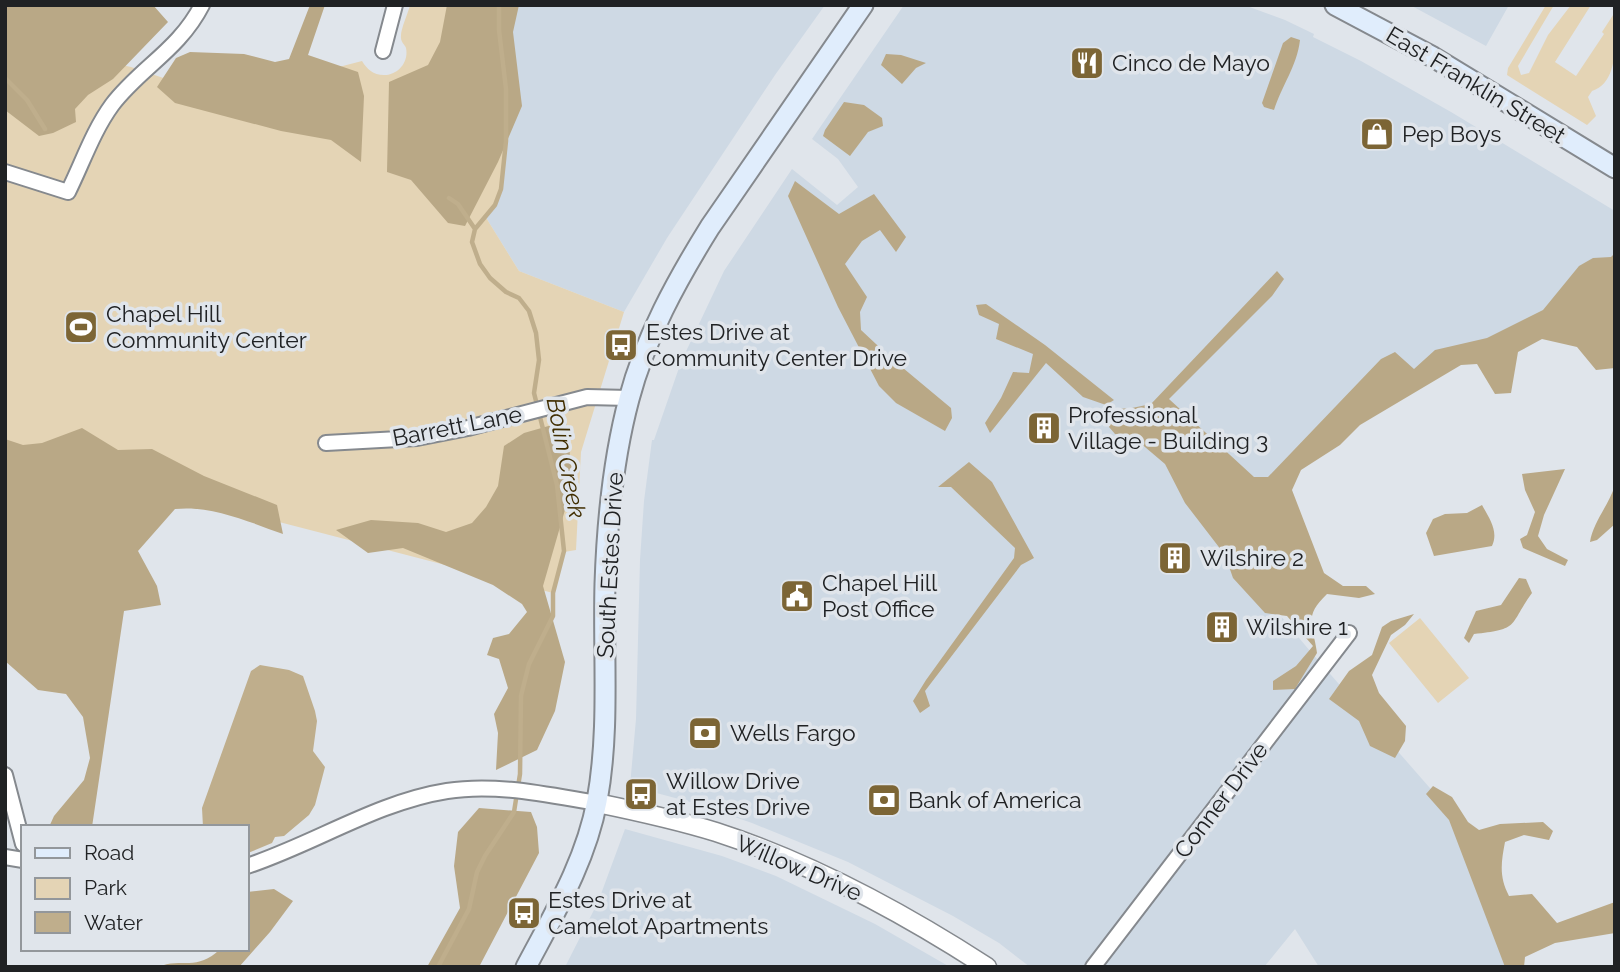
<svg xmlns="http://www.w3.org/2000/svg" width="1620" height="972" font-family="Raleway,sans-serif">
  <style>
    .built { fill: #ced9e4 }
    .green { fill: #e4d4b5 }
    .forest { fill: #b9a886 }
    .water { fill: #bfae8c }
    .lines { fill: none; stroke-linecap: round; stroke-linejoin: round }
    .stream { stroke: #bfae8c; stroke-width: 4.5 }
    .minor-casing { stroke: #85898e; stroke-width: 18 }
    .tertiary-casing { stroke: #85898e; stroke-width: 21 }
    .secondary-casing { stroke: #85898e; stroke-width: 23 }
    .minor { stroke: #fff; stroke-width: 14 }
    .tertiary { stroke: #fff; stroke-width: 18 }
    .secondary { stroke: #e0edfc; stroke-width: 19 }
    .labels { text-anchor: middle; stroke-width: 7; stroke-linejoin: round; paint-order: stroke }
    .poi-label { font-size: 23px; fill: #202224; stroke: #e0e5eb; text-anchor: start }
    .street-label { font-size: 23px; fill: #202224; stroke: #e0e5eb }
    .water-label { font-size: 24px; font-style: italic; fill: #412e00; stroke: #e0e5eb }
  </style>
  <rect width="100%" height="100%" fill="#e0e5eb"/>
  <path class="built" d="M499 5H825L775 75 667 238 624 312 519 271 485 216 495 205Z
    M904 5H1244L1285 20 1314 34 1313 37 1361 61 1451 112 1615 211V355L1554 320 1410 376 1279 478 1238 565 1310 651 1457 819 1511 967H1319L1295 929 1264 967H1030L999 943 953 916 848 862 752 823 694 803 630 786 636 719 640 560 644 501 652 440H654L681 362 724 271 792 169 837 205 858 187 838 159 812 139Z
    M1410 5H1509L1486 46Z
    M625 829 722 856 776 876 875 924 950 967H565L598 902Z"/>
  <path class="green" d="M410 5H499C502 52 515 165 495 204 493 208 489 212 485 216L519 271 624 312 581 452 576 550 564 552 553 593 5 451V39L131 67 269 114 281 82 362 61C367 69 373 75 384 75 398 75 409 62 406 48 405 45 401 42 401 38 400 30 408 14 410 5Z
    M1546 5H1554L1518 66 1521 75 1529 73 1548 35 1571 5H1591L1555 62 1576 76 1604 34 1602 32 1615 12C1615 39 1620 82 1592 91L1588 97 1596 116 1587 125 1507 75 1508 68Z
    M1420 618 1469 678 1438 703 1389 643Z"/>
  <path class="forest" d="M5 5H153L168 22 113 79 88 95 75 109 76 122 53 133 39 136 5 110Z
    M310 5H325L308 55 358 72 364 96 361 162 331 140 281 131 175 103 157 87 176 58 190 52 244 54 275 62 289 59Z
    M447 5H519L513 32 522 106 498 162 465 226 448 223 411 180 387 172 389 82 428 65 440 42Z
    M1291 37 1300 40C1297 66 1282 85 1274 110L1264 107 1262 103 1283 43Z
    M886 54 901 55 926 63 916 68 902 84 881 65Z
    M844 102 864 105 882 118 883 126 868 132 850 156 823 136 825 130Z
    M795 181 839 214 874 194 906 237 896 252 880 230 862 241 845 264 867 297 860 312 861 330 891 358 951 408 952 418 945 431 896 403 879 386 838 307 788 196Z
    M1615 253V368L1596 370 1577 347 1542 339 1518 352 1511 393 1495 394 1477 364 1461 365 1360 425 1340 445 1301 470 1292 490 1324 573 1343 586H1366L1375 594 1359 598 1327 594C1303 617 1313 624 1317 653L1295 689 1273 690V681L1296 666 1313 646 1287 616 1265 613 1233 578 1225 555 1185 503 1165 464 1132 436 1115 434 1109 427 1117 409 1132 408 1151 404 1277 271 1284 279 1272 296 1169 399 1254 477H1268L1381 359 1395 352 1414 369 1435 350 1487 338 1543 310 1579 266 1593 258 1611 257Z
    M986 304 1045 345 1114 400 1106 405 1083 397 1046 363 990 433 985 423 1001 398 1013 372 1029 373 1033 354 996 339 999 324 979 315 976 305Z
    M566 421 573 482 543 586 565 662 555 711 537 750 496 770 498 733 494 714 508 688 499 659 487 655 493 638 509 634 527 612 522 604 493 585 403 548 368 553 336 530 371 520 418 523 446 532 472 523 486 507 498 486 504 446 524 433Z
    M82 428 118 450 152 449 204 476 277 505 283 534C249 522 212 505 175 509L138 551 157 586 161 605 124 611 92 827H49L54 816 84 780 90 758 83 717 66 694 38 690 5 661V439L23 445 42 443Z
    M969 462 992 482 1034 558 1021 565 925 691 930 706 920 713 913 701 926 680 1014 558 1015 548 951 487H938Z
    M1565 469 1544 515 1538 536 1547 549 1568 560 1565 566 1523 548 1520 539 1527 535 1535 512 1525 490 1522 474Z
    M1615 485V524L1597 540 1590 542C1593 522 1609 505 1615 485Z
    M1482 505C1489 518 1499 531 1492 546L1434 556 1426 533 1433 519 1445 514 1467 513Z
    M1519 578 1526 579 1532 593C1508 626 1521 629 1474 634L1469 643 1464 638 1476 611 1501 605Z
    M1414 614 1405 625 1391 635 1372 675 1379 693 1406 726 1405 741 1395 758 1370 746 1359 721 1329 699 1349 671 1372 655 1382 627 1391 621Z
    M1433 786 1452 797 1468 822 1479 830 1500 824 1543 822 1553 831 1549 840 1524 835 1505 842C1501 863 1499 877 1509 896L1532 894 1557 923 1615 902V933L1555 943 1525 957 1524 967H1505L1449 820 1426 794Z
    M479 808 531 812 537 827 539 853 479 967H427L460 908 454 866 458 832Z
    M274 889 293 901 270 932 239 967H158C182 957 197 972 220 949H247V892Z"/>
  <path class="water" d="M260 665 289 670 303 676 315 711 317 721 313 751 325 767 315 805 309 815 284 836 275 837 272 843 248 853 247 827H203L202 808 251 671Z"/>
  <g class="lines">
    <path class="stream" d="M5 78 27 100 45 129
      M449 198 458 204 475 229
      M438 967 469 909 477 872 485 856 514 812 520 774 521 696 529 664 553 616V593L564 551 557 485 534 393 539 360 536 333 529 311 519 298 506 292 490 278 480 264 472 242 475 229 495 205 501 189 506 141V89L499 30V5"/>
    <g class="minor-casing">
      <path id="minor" d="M383 51 395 5
        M5 172 68 192C82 164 93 131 112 105 140 68 179 50 202 5
        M326 443 417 438 468 428 587 397 629 398
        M5 775 23 844
        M5 857 23 860
        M247 866C314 844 377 802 447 791 496 783 548 795 597 803
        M1093 967 1349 633"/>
    </g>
    <g class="tertiary-casing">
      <path id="tertiary" d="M597 803C636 811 677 820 716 832 812 863 902 912 987 967"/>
    </g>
    <g class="secondary-casing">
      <path id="secondary" d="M1335 5 1433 57 1615 168
        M526 967C554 914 586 861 597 801 610 730 603 656 605 584 607 522 613 459 629 399 645 338 677 280 710 227L863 5"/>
    </g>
    <use href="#minor" class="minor"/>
    <use href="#tertiary" class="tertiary"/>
    <use href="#secondary" class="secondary"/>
  </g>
  <defs>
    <g id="restaurant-square" transform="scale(1.75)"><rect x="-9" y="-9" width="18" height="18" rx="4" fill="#7c6535" stroke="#e0e5eb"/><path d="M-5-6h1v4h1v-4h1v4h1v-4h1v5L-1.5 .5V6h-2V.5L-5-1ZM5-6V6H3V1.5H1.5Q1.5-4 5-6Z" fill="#fff"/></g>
    <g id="shop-square" transform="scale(1.75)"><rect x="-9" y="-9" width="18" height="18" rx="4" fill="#7c6535" stroke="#e0e5eb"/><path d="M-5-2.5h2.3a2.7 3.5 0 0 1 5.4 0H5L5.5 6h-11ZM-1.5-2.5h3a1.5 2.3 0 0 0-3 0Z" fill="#fff"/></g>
    <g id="stadium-square" transform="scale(1.75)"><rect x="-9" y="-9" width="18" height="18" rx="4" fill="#7c6535" stroke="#e0e5eb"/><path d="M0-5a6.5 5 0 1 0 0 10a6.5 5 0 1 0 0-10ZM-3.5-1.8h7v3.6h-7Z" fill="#fff"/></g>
    <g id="bus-square" transform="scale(1.75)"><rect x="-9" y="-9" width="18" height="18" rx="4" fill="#7c6535" stroke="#e0e5eb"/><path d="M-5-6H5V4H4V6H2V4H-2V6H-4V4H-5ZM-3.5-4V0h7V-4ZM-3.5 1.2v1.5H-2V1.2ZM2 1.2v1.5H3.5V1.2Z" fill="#fff"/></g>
    <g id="building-square" transform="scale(1.75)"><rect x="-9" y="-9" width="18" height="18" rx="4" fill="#7c6535" stroke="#e0e5eb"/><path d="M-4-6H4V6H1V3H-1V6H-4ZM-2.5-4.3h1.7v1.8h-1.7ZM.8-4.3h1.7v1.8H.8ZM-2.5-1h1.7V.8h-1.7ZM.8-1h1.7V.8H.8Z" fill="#fff"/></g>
    <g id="civic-square" transform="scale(1.75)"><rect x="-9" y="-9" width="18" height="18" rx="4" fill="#7c6535" stroke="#e0e5eb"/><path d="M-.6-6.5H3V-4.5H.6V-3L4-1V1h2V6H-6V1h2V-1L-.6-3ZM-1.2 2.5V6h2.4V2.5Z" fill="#fff"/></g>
    <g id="bank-square" transform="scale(1.75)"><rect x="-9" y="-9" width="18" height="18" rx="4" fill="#7c6535" stroke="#e0e5eb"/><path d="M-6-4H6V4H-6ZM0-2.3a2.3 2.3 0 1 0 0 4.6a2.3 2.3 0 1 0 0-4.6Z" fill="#fff"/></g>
  </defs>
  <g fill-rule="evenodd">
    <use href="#restaurant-square" x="1087" y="63"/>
    <use href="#shop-square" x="1377" y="134"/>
    <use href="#stadium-square" x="81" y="327"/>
    <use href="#bus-square" x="621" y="345"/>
    <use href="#building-square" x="1044" y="428"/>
    <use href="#building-square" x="1175" y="558"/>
    <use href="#civic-square" x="797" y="596"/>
    <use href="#building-square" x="1222" y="627"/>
    <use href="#bank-square" x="705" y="733"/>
    <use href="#bus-square" x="641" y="794"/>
    <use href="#bank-square" x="884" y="800"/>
    <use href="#bus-square" x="524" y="913"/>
  </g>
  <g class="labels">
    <g class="poi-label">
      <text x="1112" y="71">Cinco de Mayo</text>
      <text x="1402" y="142">Pep Boys</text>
      <text x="106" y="322">Chapel Hill<tspan x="106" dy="26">Community Center</tspan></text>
      <text x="646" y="340">Estes Drive at<tspan x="646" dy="26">Community Center Drive</tspan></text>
      <text x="1068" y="423">Professional<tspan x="1068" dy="26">Village - Building 3</tspan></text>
      <text x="1200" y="566">Wilshire 2</text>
      <text x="822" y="591">Chapel Hill<tspan x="822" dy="26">Post Office</tspan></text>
      <text x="1246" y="635">Wilshire 1</text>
      <text x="730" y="741">Wells Fargo</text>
      <text x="666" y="789">Willow Drive<tspan x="666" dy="26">at Estes Drive</tspan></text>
      <text x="908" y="808">Bank of America</text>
      <text x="548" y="908">Estes Drive at<tspan x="548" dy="26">Camelot Apartments</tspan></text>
    </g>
    <g class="street-label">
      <text transform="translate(1476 85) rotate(31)" y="8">East Franklin Street</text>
      <text transform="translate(457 426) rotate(-11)" y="8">Barrett Lane</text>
      <text transform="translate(610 565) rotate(-87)" y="8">South Estes Drive</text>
      <text transform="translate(1221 800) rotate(-53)" y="8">Conner Drive</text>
      <text transform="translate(799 868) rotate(23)" y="8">Willow Drive</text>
    </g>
    <g class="water-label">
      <text transform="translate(566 458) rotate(79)" y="8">Bolin Creek</text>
    </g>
  </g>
  <rect width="1620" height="972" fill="none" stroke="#202224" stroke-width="14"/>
  <rect x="21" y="825" width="228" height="126" fill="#e0e5eb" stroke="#93979b" stroke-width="2"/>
  <rect x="35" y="848" width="35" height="10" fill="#e0edfc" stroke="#93979b" stroke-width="2"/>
  <text x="84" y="860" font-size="21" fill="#202224">Road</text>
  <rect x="35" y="878" width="35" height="21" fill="#e4d4b5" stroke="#93979b" stroke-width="2"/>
  <text x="84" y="895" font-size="21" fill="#202224">Park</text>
  <rect x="35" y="912" width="35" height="21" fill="#bfae8c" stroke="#93979b" stroke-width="2"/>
  <text x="84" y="930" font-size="21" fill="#202224">Water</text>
</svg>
